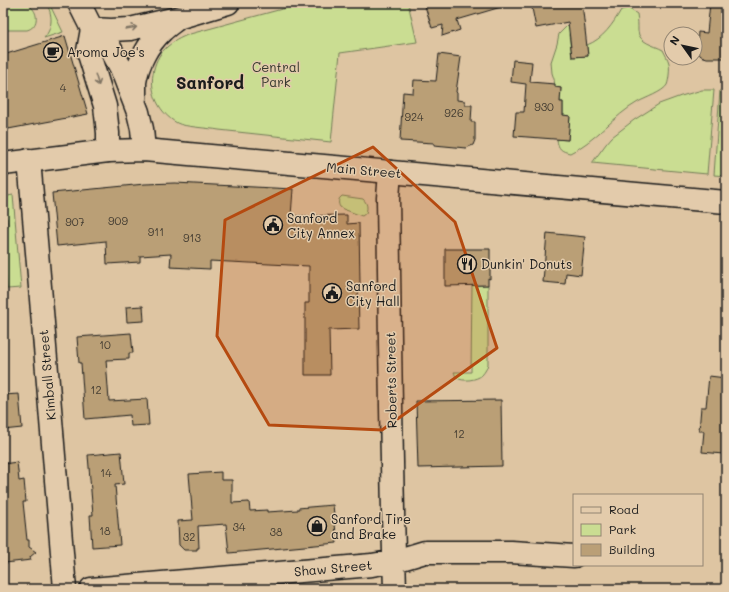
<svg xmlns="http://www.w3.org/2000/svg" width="729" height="592" font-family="Mali,sans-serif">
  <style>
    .green { fill: #cadd92; stroke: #737c57 }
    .building { fill: #ba9f76; stroke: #1c1c1c }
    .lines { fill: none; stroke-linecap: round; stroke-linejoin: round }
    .minor-casing { stroke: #1c1c1c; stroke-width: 25 }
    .highway-casing { stroke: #1c1c1c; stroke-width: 25 }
    .minor { stroke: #e3cbab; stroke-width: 22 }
    .highway { stroke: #e3cbab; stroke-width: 22 }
    .oneway { stroke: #807464 }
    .marked { fill: #b54a10; fill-opacity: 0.2; stroke: #b54a10; stroke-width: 3; stroke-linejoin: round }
    .labels { text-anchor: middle; stroke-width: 3; stroke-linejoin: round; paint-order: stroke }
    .number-label { font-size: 11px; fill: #443d32 }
    .poi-label { font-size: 13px; fill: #1c1c1c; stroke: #e3cbab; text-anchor: start }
    .park-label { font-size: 13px; fill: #36392e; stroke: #e3cbab }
    .street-label { font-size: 13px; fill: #1c1c1c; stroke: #e3cbab }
    .district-label { font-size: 17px; font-weight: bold; fill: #1c1c1c; stroke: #e3cbab }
  </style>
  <rect width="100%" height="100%" fill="#dec5a2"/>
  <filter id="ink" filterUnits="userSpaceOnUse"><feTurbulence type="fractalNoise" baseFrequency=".025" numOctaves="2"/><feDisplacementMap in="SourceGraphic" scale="8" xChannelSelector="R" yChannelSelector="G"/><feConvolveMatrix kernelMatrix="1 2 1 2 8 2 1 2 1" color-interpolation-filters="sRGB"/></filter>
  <g filter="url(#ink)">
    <path class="green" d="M15 3C18 3 23 2 25 3 28 4 29 5 31 7 39 14 38 27 27 30H3V7Z
      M46 3H49L63 32 44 38C53 28 53 14 46 3Z
      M304 3H408L417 42 340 53 331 142C294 138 256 134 219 130 209 128 184 127 177 123 159 113 150 93 153 74 156 52 171 41 190 34Z
      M628 8 637 14C638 20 638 25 638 31 639 43 654 45 663 50 665 54 668 59 669 63 670 68 669 80 667 85 663 92 645 98 638 102 613 116 596 141 570 153 561 151 558 149 557 139L568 140 570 116 563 115V102H560L561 88 555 87 554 79 552 73 551 62 557 44 559 34 568 25 571 27 569 35 572 57 588 56 587 45C603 39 613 24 621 10Z
      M702 90H714L707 174 592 163 606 144 612 137 634 120 659 104 681 96Z
      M720 90H726V176L714 175Z
      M13 195 21 288 7 289 3 251V247H5L3 227 8 226 7 218H3V197Z
      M342 196 363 199C367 203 368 207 366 213L362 216 343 209 340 207C338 204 338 199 341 197Z
      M472 285H488V364C487 368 485 372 482 375 477 380 463 382 457 378 455 376 455 374 454 372H471Z"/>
    <path class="building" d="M424 3H500L501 7 457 20 460 30 442 36 443 25 432 28Z
      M531 3H582L588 56 572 57 568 22 536 28Z
      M710 3H726V58H707L701 56 697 52V47L698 32 707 33Z
      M65 36 88 114 3 130V55Z
      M439 54 461 57 456 92 457 93V100L465 101V105H472L471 122H475V140L473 145 466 148 434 145V143L400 141 403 92 413 93 414 80 436 81Z
      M513 60 532 62 530 82 555 84V87L561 88 560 102H563V115L570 116 568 140 514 136 516 112H524L526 84 511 82Z
      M175 183 293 189 291 216 347 215V224L359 223 360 284H358L359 329 329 330 330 375H305V303H309V266L210 261V269L170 267 171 254 140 256V262L107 264 106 241 57 246 52 193 145 184Z
      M547 233 585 237 581 275 566 273 565 284 543 282Z
      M445 249H490V279L488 278V285L445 286Z
      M143 306 144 321 127 322 126 307Z
      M131 333 133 353H129V359L106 360 109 401 147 399 149 425 131 426 130 415 85 419 81 363H79L77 337Z
      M709 376 726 378V442H724L723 454 702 452 704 431H699L701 407H706Z
      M19 394 22 428 3 430V395Z
      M501 400 502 466 418 468 416 401Z
      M121 452 124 484 115 485 120 545 92 547 90 515H93L88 455Z
      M17 462 19 481 24 480 26 502H23L27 540H29V547L36 552 30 557 31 560 5 563 3 542V464Z
      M221 472V480H232V503L249 502 250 511 267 510V512L298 510V508L333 505 337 543 229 553 226 524 198 526 199 548H197V550H184L179 545 178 521 193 520 189 474Z"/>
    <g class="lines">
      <g class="minor-casing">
        <path id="minor" d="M79 3 92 29 108 44 121 68 138 112 142 129 144 150
          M92 29 111 30 130 29 181 17 228 3
          M92 29 88 51 105 106 108 133V151
          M135 98C135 93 135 87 135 82 138 63 148 44 162 31 167 26 172 23 177 19
          M29 160 40 287 43 323 65 589
          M390 172 388 198C390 328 391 459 395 589
          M91 589 372 565 395 561 425 552H511L574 556"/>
      </g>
      <g class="highway-casing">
        <path id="highway" d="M3 164 108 151 144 150 726 202"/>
      </g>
      <use href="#minor" class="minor"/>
      <use href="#highway" class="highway"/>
    </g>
    <defs><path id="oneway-shaft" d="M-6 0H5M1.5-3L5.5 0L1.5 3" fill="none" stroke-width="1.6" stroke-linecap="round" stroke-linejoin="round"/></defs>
    <g class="oneway">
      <use href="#oneway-shaft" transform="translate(131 28) rotate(-9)"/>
      <use href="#oneway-shaft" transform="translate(97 80) rotate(73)"/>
    </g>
  </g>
  <path class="marked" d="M373 147 455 222 497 348 382 430 269 425 217 336 225 220Z"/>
  <defs>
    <g id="cafe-ring" transform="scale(1)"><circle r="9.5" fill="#e3cbab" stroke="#1c1c1c" stroke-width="1.5"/><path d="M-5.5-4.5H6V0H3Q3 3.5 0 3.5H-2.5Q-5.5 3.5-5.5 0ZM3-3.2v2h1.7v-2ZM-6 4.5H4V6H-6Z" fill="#1c1c1c"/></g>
    <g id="civic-ring" transform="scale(1)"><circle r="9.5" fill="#e3cbab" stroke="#1c1c1c" stroke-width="1.5"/><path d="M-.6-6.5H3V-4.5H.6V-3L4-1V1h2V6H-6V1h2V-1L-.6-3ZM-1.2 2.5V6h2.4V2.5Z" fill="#1c1c1c"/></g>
    <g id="restaurant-ring" transform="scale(1)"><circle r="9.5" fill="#e3cbab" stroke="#1c1c1c" stroke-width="1.5"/><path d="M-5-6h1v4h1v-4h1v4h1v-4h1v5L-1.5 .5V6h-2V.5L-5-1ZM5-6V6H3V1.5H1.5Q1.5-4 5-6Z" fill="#1c1c1c"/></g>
    <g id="shop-ring" transform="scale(1)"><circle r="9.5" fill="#e3cbab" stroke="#1c1c1c" stroke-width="1.5"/><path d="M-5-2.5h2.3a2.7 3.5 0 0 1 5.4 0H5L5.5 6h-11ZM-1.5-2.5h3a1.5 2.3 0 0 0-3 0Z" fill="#1c1c1c"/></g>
  </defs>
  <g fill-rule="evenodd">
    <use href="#cafe-ring" x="53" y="52"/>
    <use href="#civic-ring" x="273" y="225"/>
    <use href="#restaurant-ring" x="467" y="264"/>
    <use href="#civic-ring" x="332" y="293"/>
    <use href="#shop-ring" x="317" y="526"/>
  </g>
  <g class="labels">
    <g class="number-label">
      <text x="63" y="92">4</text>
      <text x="544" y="111">930</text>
      <text x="454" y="117">926</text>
      <text x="414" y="121">924</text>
      <text x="118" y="225">909</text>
      <text x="75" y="226">907</text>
      <text x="156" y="236">911</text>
      <text x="192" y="242">913</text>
      <text x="105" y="349">10</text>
      <text x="96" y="394">12</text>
      <text x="459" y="438">12</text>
      <text x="106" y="477">14</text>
      <text x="239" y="531">34</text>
      <text x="105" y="535">18</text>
      <text x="276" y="536">38</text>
      <text x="189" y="541">32</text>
    </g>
    <g class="poi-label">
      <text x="67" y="57">Aroma Joe's</text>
      <text x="287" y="223">Sanford<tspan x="287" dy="15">City Annex</tspan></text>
      <text x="481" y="269">Dunkin' Donuts</text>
      <text x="346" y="291">Sanford<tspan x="346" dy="15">City Hall</tspan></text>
      <text x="331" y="524">Sanford Tire<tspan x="331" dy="15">and Brake</tspan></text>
    </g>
    <g class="park-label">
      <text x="276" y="72">Central<tspan x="276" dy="15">Park</tspan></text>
    </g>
    <g class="street-label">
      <text transform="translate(364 170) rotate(5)" y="5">Main Street</text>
      <text transform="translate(47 375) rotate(-95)" y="5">Kimball Street</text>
      <text transform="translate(391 380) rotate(-91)" y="5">Roberts Street</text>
      <text transform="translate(333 568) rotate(-5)" y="5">Shaw Street</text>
    </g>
    <g class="district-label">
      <text x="210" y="89">Sanford</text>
    </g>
  </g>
  <rect width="729" height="592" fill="none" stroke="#e3cbab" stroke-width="16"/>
  <rect x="8" y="8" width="713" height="576" fill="none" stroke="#1c1c1c" stroke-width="1.5" filter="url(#ink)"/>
  <rect x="573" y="494" width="130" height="72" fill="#e3cbab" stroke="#938572"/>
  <rect x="581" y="507" width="20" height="6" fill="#e3cbab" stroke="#938572"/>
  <text x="609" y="514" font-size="12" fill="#1c1c1c">Road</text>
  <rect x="581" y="524" width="20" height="12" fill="#cadd92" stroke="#938572"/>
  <text x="609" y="534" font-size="12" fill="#1c1c1c">Park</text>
  <rect x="581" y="544" width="20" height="12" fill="#ba9f76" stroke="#938572"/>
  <text x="609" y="554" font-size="12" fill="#1c1c1c">Building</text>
  <g transform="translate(683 46) rotate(303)"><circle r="19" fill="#e3cbab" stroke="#938572"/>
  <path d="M0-3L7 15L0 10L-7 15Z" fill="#1c1c1c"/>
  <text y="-6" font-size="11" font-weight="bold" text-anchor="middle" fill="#1c1c1c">N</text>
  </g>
</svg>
